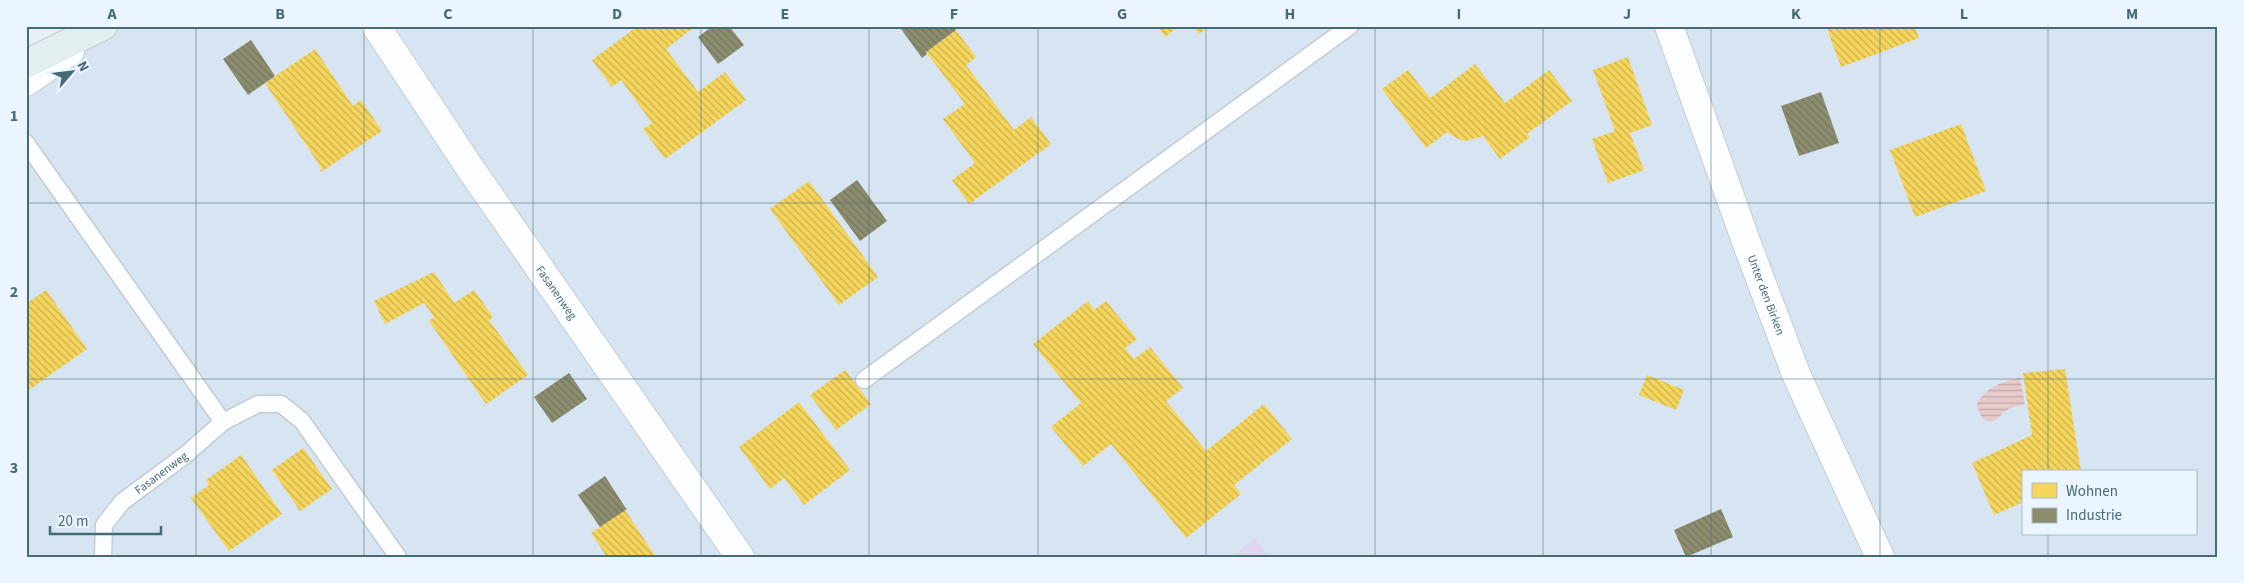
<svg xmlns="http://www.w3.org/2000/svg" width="2244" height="583" font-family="'Source Sans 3',sans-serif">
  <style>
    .residential { fill: #d6e5f1; fill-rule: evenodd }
    .pitch { fill: #dfd6f0 }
    .water { fill: url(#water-rules) }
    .homes { fill: url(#homes-back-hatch) }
    .industry { fill: url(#industry-back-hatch) }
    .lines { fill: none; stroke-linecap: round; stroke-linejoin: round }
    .service-casing { stroke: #c3cdd3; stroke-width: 19 }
    .minor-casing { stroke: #c3cdd3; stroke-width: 30 }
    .secondary-casing { stroke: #c5ced5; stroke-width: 30 }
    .motorway-casing { stroke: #c1cdd3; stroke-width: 30 }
    .service { stroke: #fcfdfe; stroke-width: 16 }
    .minor { stroke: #fcfdfe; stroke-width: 28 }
    .secondary { stroke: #fcfdfe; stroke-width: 28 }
    .motorway { stroke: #e3eef1; stroke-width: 28 }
    .grid { fill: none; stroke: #486a77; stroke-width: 1; stroke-opacity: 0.55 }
    .labels { text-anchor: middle; stroke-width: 5; stroke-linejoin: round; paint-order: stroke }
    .street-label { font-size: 12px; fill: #486a77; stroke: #ebf5ff }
    .neatline { fill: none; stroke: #486a77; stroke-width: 2 }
    .grid-label { font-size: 16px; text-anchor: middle; font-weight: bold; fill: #486a77 }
  </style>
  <defs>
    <pattern id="water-rules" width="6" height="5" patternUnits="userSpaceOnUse" patternTransform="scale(1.25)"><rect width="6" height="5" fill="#e8caca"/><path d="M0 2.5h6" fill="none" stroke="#bea8a9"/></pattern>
    <pattern id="homes-back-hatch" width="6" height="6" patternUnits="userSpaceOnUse" patternTransform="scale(1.25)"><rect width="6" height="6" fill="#f6d55c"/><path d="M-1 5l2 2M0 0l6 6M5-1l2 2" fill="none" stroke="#c9b151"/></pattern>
    <pattern id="industry-back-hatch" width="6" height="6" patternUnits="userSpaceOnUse" patternTransform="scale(1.25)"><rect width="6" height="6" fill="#8c8c6e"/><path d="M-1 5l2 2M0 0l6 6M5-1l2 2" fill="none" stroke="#74765f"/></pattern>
  </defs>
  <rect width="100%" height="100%" fill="#e9f0f7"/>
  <path class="residential" d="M83 26H2218V557H26V72ZM2023 472H2195V534H2023Z"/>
  <path class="pitch" d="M1255 538 1269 557H1232Z"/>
  <path class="water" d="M2020 378 2025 405C2018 405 2011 407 2005 411 2002 413 2000 417 1997 419 1984 427 1978 413 1977 403 1987 387 2003 381 2020 378Z"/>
  <path class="homes" d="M638 26H692L693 28 666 49 698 92 725 72 746 100 665 159 643 129 652 123 621 80 612 87 592 60Z
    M1157 26H1179L1165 37Z
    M1193 26H1209L1199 34Z
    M1835 26H1915L1919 38 1841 67 1827 29Z
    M956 30 976 57 966 65 1014 130 1031 117 1051 144 969 204 952 180 975 163 943 119 965 104 926 52Z
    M315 49 353 106 361 100 382 131 321 172 320 170 322 169 265 83Z
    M1628 57 1652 125 1630 133 1644 170 1608 183 1592 139 1615 131 1593 70Z
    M1475 64 1505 103 1549 70 1572 101 1527 134 1530 137 1500 159 1483 136 1466 141 1458 139 1447 132 1426 148 1382 89 1408 70 1430 98Z
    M1961 124 1986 191 1915 217 1890 150Z
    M809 181 878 277 839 305 770 209Z
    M434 272 454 303 474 290 493 317 489 320 528 375 486 404 429 321 434 317 424 303 385 324 374 301Z
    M46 290 87 349 26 392V304Z
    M1088 301 1094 310 1106 301 1137 339 1125 348 1134 359 1150 347 1183 388 1166 401 1206 451 1264 404 1292 439 1234 485 1241 494 1186 538 1111 444 1083 466 1051 427 1081 403 1033 344Z
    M2065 369 2081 472H2023V502L1994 515 1972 463 2032 435 2023 373Z
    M845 370 871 404 836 430 810 395Z
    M1647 375 1684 390 1676 410 1639 395Z
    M799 402 850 470 804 505 784 478 770 489 739 447Z
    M303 448 332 489 300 511 272 470Z
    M241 455 282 514 229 551 191 498 209 485 206 480Z
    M625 510 656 557H607L591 533Z"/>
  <path class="industry" d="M713 26H729L744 45 718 64 698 37Z
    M899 26H953L956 30 926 52 927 54 922 58Z
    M251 40 275 76 248 95 223 59Z
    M1821 92 1839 143 1799 156 1781 106Z
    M857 180 887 221 860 241 830 200Z
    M569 373 587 399 552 423 534 397Z
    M605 476 625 507 627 509 600 527 578 495Z
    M1721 509 1733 537 1686 557 1674 530Z"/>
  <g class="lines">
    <g class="service-casing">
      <g id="service">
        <path d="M26 143 223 422"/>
        <path d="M864 380 1350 26"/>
        <path id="s1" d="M103 557 104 525 122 502 184 456 223 422 258 404H281L302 421 398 557"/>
      </g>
    </g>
    <g class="minor-casing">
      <g id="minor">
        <path id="s2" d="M376 26 470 168 740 557"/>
        <path id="s3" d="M1669 26 1747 244 1796 374 1880 557"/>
      </g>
    </g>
    <g class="secondary-casing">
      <path id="secondary" d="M26 82 70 51"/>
    </g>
    <g class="motorway-casing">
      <path id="motorway" d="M26 64 103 26"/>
    </g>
    <use href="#service" class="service"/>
    <use href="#minor" class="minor"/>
    <use href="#secondary" class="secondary"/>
    <use href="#motorway" class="motorway"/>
  </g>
  <path class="grid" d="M196 26V557M364 26V557M533 26V557M701 26V557M869 26V557M1038 26V557M1206 26V557M1375 26V557M1543 26V557M1711 26V557M1880 26V557M2048 26V472M26 203H2218M26 379H2218M2048 534V557"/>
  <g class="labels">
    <g class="street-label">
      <text dy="4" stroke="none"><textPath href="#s2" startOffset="322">Fasanenweg</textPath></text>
      <text dy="4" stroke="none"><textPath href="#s3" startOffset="286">Unter den Birken</textPath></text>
      <text dy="4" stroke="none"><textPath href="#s1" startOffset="110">Fasanenweg</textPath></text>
    </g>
  </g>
  <rect width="2244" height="583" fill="none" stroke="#ebf5ff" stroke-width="55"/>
  <rect x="2022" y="470" width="175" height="65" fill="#ebf5ff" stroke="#aabdc9"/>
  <rect x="2032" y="483" width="25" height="15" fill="#f6d55c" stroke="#aabdc9"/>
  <text x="2066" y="496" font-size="15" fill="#486a77">Wohnen</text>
  <rect x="2032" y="508" width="25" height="15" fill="#8c8c6e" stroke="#aabdc9"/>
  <text x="2066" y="520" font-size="15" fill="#486a77">Industrie</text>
  <g transform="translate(72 72) rotate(62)" stroke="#ebf5ff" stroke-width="4" paint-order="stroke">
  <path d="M0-4L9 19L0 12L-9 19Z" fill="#486a77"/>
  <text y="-8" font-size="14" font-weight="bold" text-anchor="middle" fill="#486a77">N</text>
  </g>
  <path d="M50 526v8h111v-8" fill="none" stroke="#486a77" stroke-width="2.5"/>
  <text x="58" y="526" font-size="15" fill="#486a77" stroke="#ebf5ff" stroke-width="4" paint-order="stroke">20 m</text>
  <rect x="28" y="28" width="2188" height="528" class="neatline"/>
  <g class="grid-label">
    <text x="112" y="19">A</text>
    <text x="280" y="19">B</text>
    <text x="448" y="19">C</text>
    <text x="617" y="19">D</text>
    <text x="785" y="19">E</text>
    <text x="954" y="19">F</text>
    <text x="1122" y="19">G</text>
    <text x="1290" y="19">H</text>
    <text x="1459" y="19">I</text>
    <text x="1627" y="19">J</text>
    <text x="1796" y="19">K</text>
    <text x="1964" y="19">L</text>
    <text x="2132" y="19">M</text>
    <text x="14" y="121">1</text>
    <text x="14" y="297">2</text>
    <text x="14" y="473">3</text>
  </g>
</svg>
